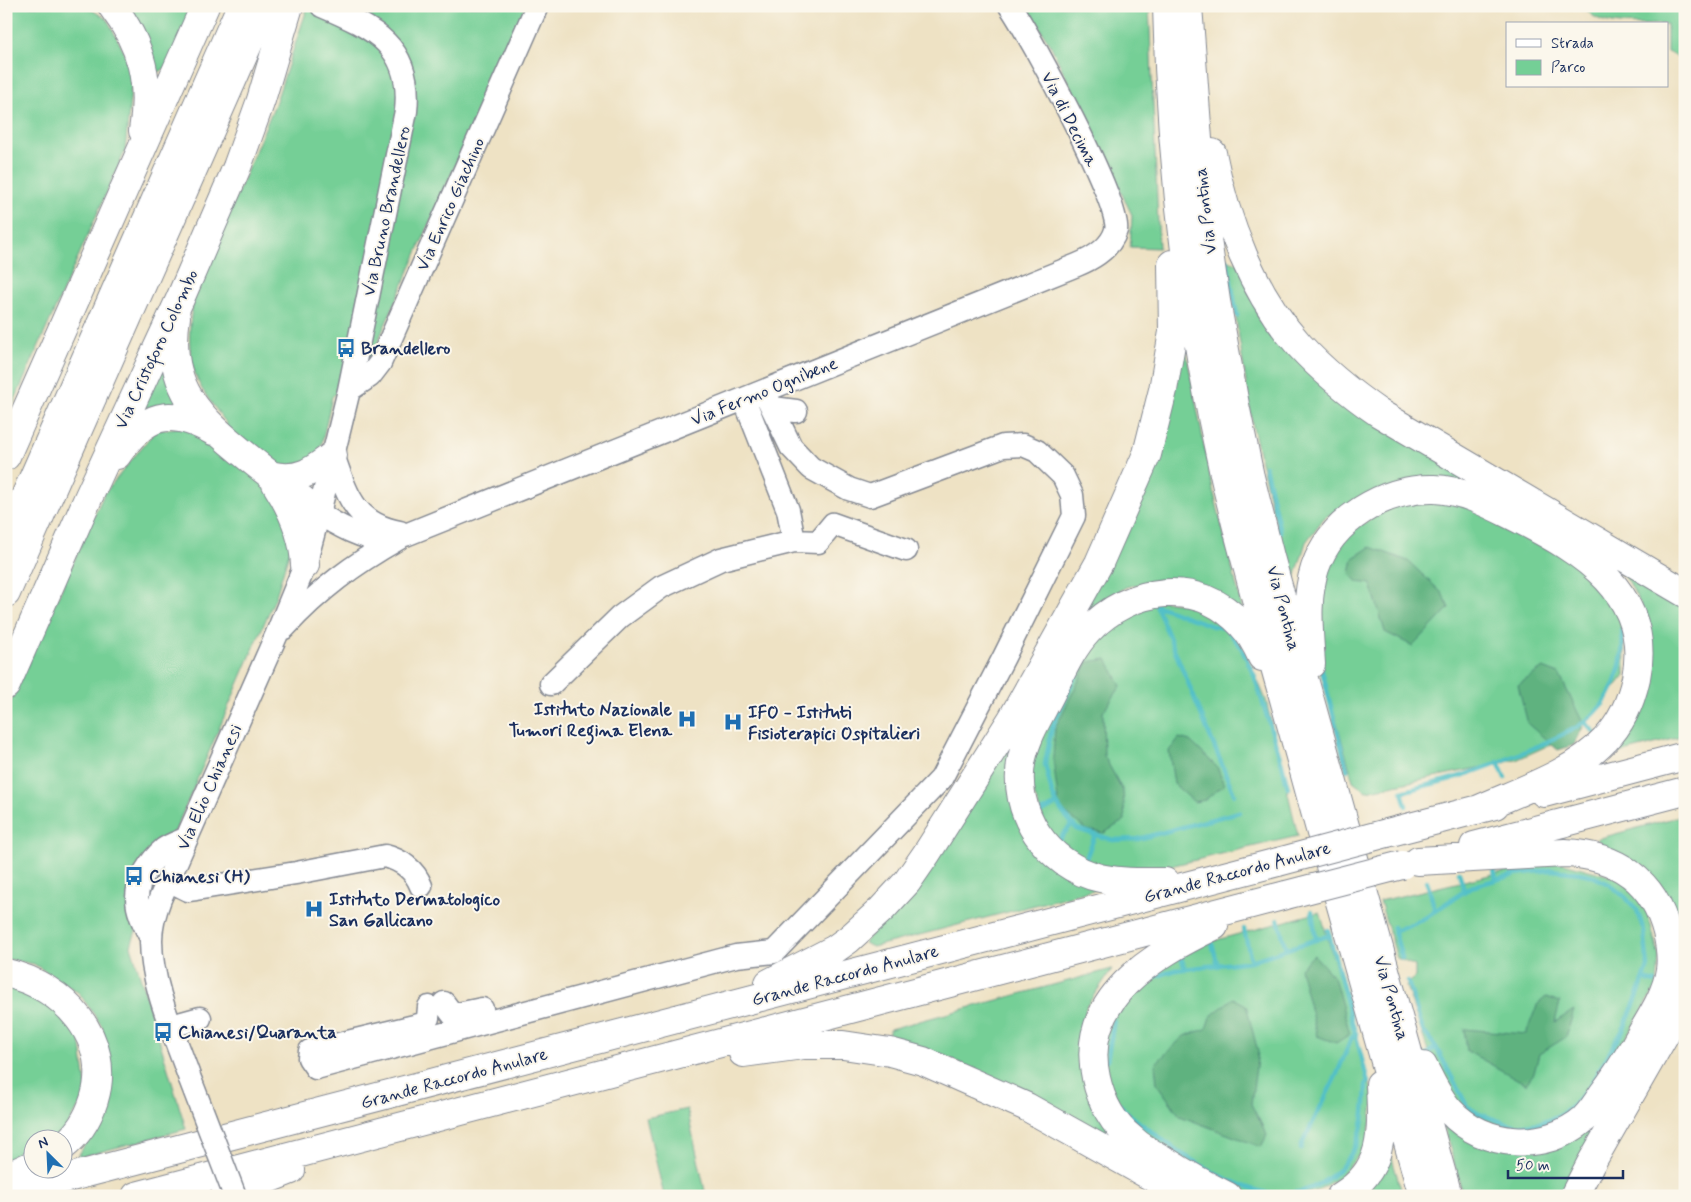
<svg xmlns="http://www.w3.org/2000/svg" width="1691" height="1202" font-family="Mynerve,sans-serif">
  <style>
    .green { fill: #74cf96; stroke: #487f7a }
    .forest { fill: #5fb27f; stroke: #3d706e }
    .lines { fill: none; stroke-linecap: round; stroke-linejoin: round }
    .stream { stroke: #52c0c7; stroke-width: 4.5 }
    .minor-casing { stroke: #848891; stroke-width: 25 }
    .major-casing { stroke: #848891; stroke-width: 30 }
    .highway-casing { stroke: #848891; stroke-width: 30 }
    .minor { stroke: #fff; stroke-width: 22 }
    .major { stroke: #fff; stroke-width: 28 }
    .highway { stroke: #fff; stroke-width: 28 }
    .minor-bridge-casing { stroke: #848891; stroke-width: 25; stroke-linecap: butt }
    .highway-bridge-casing { stroke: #848891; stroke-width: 30; stroke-linecap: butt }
    .minor-bridge { stroke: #fff; stroke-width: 22 }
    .highway-bridge { stroke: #fff; stroke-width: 28 }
    .labels { text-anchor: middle; stroke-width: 4; stroke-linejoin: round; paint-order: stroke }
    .street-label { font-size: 18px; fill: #1b2f5e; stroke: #fbf7ec }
    .poi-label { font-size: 18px; font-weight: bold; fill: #1b2f5e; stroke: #fbf7ec; text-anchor: start }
  </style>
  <rect width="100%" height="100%" fill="#fbf7ec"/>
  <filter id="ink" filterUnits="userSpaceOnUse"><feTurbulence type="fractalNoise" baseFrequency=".02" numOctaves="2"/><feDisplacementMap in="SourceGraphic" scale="10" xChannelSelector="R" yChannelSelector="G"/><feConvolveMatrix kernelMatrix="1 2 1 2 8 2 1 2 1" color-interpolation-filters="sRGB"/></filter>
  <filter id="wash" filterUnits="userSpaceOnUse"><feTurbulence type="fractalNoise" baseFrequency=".0096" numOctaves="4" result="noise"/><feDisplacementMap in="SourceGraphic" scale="20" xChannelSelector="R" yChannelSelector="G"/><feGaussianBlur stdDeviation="1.12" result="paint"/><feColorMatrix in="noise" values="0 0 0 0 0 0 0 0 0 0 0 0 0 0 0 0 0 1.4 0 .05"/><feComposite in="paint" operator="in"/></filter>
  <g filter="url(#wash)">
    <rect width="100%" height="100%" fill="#eee2c4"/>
    <path class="green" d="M6 6H85L107 19 133 69 125 151 6 420Z
      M119 6H194L168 66 161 71 154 72Z
      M308 6H525L372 355 332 397 322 443 276 596 148 894 131 946 186 1129 77 1158 99 1120 111 1069 102 1026 79 993 34 964 6 959V713L104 494 155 431 187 426 211 448 227 424C219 413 209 401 202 389 186 362 188 327 194 297L275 104Z
      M1026 6H1149L1159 248 1130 247 1132 215 1050 44Z
      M1584 6H1685V60L1667 52V24C1644 24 1596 30 1584 6Z
      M1227 261 1238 263 1269 319 1496 488 1360 497 1324 518 1306 542 1291 591 1253 427Z
      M1180 320 1211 481 1245 621 1186 582 1157 580 1126 587 1078 616Z
      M161 358 182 405C167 403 155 404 141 410Z
      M1430 497 1487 508 1593 570 1624 614 1625 675 1590 719 1558 741 1516 760 1366 791 1353 781 1322 669V583L1328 566 1347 533 1397 504Z
      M1598 551 1685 598V736L1593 760 1649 681 1652 657 1651 634 1646 615 1629 582Z
      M1153 599 1208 608 1242 643 1266 700 1298 836 1149 871 1096 867 1071 856 1048 832 1027 775 1035 737 1089 640Z
      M1016 727 1015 800 1097 889 873 947 864 943Z
      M1685 815V972L1670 996 1676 950 1597 839Z
      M1553 860 1625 880 1646 907 1659 956 1657 986 1589 1099 1566 1116 1542 1126 1508 1128 1479 1119 1454 1103 1433 1066 1406 986 1415 977V966L1397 958 1380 901Z
      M1320 912 1374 1098 1367 1146 1340 1177 1318 1190 1300 1196H1235L1133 1134 1098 1058 1118 998 1198 945Z
      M1112 969 1086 1007 1081 1040 1086 1081 1115 1141 944 1055 887 1038 890 1029Z
      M6 981 44 995 80 1038 87 1094 59 1139 32 1140V1159L6 1173Z
      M687 1109 705 1191 685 1196H664L646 1118Z
      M1440 1111 1481 1140 1602 1113 1563 1196H1463Z
      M1387 1142 1403 1196H1353Z"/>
    <path class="forest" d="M1370 547 1408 561 1442 593 1449 608 1413 646 1385 632 1371 584 1357 582 1350 574 1353 558Z
      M1107 659 1121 686 1103 712 1104 756 1123 791 1125 820 1104 833 1087 830 1059 808 1053 758 1055 728 1088 662Z
      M1543 668 1559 674 1584 725 1574 745 1558 750 1528 724 1518 685Z
      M1179 738 1190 741 1217 767 1224 785 1205 800 1194 802 1174 784 1169 751Z
      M1314 955 1334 977 1350 1034 1336 1043 1317 1036 1300 968Z
      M1546 997 1560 1002 1555 1022 1574 1010 1566 1037 1539 1054 1534 1073 1526 1084 1467 1051 1464 1029 1526 1034 1537 1005Z
      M1233 998 1246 1005 1258 1052 1251 1104 1267 1135 1261 1147 1180 1116 1157 1084 1155 1064 1184 1036 1206 1029 1210 1017Z"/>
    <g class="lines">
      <path class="stream" d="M1227 260 1237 316
        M1265 466 1280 532
        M1156 605 1234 794
        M1158 606 1212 626 1226 628 1242 649 1254 675 1282 764 1288 788
        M1321 667 1347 770
        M1077 672 1052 727 1045 764 1052 793 1057 804 1063 813 1077 829 1113 840 1138 839 1239 812
        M1585 722 1595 733
        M1498 762 1505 778
        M1406 806 1402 792C1419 787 1437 783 1454 778 1483 770 1512 757 1540 745 1559 736 1581 728 1596 712 1616 692 1625 659 1622 631
        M1038 814 1057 804
        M1057 842 1072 824
        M1085 861 1095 835
        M1493 865 1496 879
        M1459 872 1464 891
        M1427 881 1435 911
        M1312 911 1316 940
        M1278 919 1286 949
        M1393 927 1402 958
        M1244 929 1251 961
        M1394 931 1421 920 1471 887 1516 874 1551 870 1580 873 1590 875 1609 884 1625 897 1637 910 1644 931 1648 967 1638 995 1624 1028 1589 1087 1570 1108 1559 1116 1541 1123 1519 1126 1505 1123 1479 1114 1467 1106 1436 1047 1423 1031 1408 982
        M1211 939 1218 966
        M1180 954 1185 969
        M1148 979 1176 970 1251 961 1330 935
        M1644 979 1655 982
        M1425 1055 1436 1047
        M1107 1060 1114 1021
        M1120 1105C1129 1116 1140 1123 1152 1132 1162 1139 1172 1147 1182 1154 1209 1171 1244 1191 1276 1194 1309 1196 1339 1177 1354 1149 1364 1130 1365 1106 1366 1085L1368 1082 1328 930
        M1301 1149 1302 1144 1337 1074 1351 1039 1356 1033"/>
    </g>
  </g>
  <g filter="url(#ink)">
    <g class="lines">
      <g class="minor-casing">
        <path id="minor" d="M349 390 370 376 380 363 537 6
          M773 408 796 411
          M333 455C347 494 354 524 400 532
          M319 513C334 524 366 541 385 540 392 539 400 536 408 534L1077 265C1094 258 1111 248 1116 230 1123 206 1029 33 1010 6
          M794 541 818 542 833 524 906 550
          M284 628C319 590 354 564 398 539
          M551 684 620 617 661 587 721 559 794 541 788 510 744 399
          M168 880 188 890 196 889 296 873 385 856C401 860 415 870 421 886
          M151 938C145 926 137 912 137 898 137 880 151 860 164 849 171 844 178 842 185 839
          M444 1003 453 1015 482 1009
          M429 1007 428 1018 423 1024 310 1051 309 1058 316 1068 736 956 774 952 941 779 1004 657 1074 516 1072 495 1063 476 1037 451 1023 445 1003 446 870 496 849 489 811 468 791 447 764 391
          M171 1026 200 1018
          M190 1079C175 1036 151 986 151 940 151 927 155 912 160 899L276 636 305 565 319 513 349 390 406 111C413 47 374 28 322 6"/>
      </g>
      <g class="major-casing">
        <path id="major" d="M112 6C142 45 151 83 143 131
          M176 317C165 387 199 418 249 458 272 477 296 494 319 513
          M117 455C146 413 169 407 213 431
          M6 456 205 6
          M270 475C298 482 311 472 333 455
          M276 484C292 509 304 535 305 565
          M6 685 89 496 180 299 237 167 261 100 289 6"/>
      </g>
      <g class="highway-casing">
        <path id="highway" d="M1167 6C1170 164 1190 321 1224 474 1244 562 1270 648 1294 735 1336 889 1379 1042 1423 1196
          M1188 6 1204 219 1216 301 1235 405 1250 477 1270 557 1448 1196
          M1212 153C1225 221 1253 294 1300 346 1324 372 1350 393 1379 413L1685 593
          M6 540 241 6
          M6 593 265 6
          M1311 664C1309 632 1305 598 1315 568 1331 520 1384 488 1434 489 1464 490 1491 505 1517 518 1582 551 1653 594 1636 678 1631 701 1622 723 1605 740 1573 774 1519 791 1477 810
          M1544 793 1685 756
          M1387 833 1495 805
          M1474 846 1685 791
          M1418 861 1565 853C1617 855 1654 881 1667 932 1670 945 1672 957 1670 970 1666 997 1648 1021 1635 1045 1625 1062 1614 1079 1602 1095 1597 1103 1591 1112 1584 1119 1546 1152 1484 1148 1450 1111 1438 1098 1431 1081 1423 1066
          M1165 882C1143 882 1121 883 1100 878 1048 866 1010 812 1022 758 1027 736 1038 718 1048 699 1060 676 1070 650 1088 631 1130 586 1199 577 1242 625 1251 634 1257 646 1262 657
          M1214 926C1154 955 1078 998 1096 1078 1101 1101 1113 1124 1132 1139 1141 1148 1153 1154 1164 1160 1184 1173 1205 1185 1227 1196
          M6 973C64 986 113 1039 94 1100 88 1119 79 1134 62 1147
          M769 983 835 949 849 939 882 909 907 882 927 853 1012 719 1099 563 1147 454 1163 390 1173 332 1172 264
          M743 1053 803 1045H843L890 1052 923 1061 1027 1107 1186 1196
          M6 1177 32 1165
          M6 1194 1278 862
          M136 1196 1286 895
          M225 1196 291 1170
          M1341 1196C1386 1170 1382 1129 1380 1084
          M1574 1196 1590 1165 1685 999"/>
      </g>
      <use href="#minor" class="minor"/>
      <use href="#major" class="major"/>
      <use href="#highway" class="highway"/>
      <g class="minor-bridge-casing">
        <path id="minor-bridge" d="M190 1079 235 1196"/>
      </g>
      <g class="highway-bridge-casing">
        <path id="highway-bridge" d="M1278 862 1387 833
          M1286 895 1402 865"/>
      </g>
      <use href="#minor-bridge" class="minor-bridge"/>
      <use href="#highway-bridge" class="highway-bridge"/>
    </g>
  </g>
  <defs>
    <g id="bus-bare" transform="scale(1.5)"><path d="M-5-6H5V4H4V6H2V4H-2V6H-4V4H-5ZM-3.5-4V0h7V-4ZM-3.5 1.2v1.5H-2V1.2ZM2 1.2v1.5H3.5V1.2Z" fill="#1f6fb2" stroke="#fbf7ec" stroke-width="2.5" paint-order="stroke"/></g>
    <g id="hospital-bare" transform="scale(1.5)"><path d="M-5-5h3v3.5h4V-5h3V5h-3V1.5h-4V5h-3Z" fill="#1f6fb2" stroke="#fbf7ec" stroke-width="2.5" paint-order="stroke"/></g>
  </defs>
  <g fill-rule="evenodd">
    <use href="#bus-bare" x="346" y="348"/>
    <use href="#hospital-bare" x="687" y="719"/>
    <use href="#hospital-bare" x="733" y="722"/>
    <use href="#bus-bare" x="134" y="876"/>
    <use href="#hospital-bare" x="314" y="909"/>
    <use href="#bus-bare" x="163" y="1032"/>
  </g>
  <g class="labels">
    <g class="street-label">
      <text transform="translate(1070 119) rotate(63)" y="6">Via di Decima</text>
      <text transform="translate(450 204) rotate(-66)" y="6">Via Enrico Giachino</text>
      <text transform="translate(386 211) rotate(-78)" y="6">Via Bruno Brandellero</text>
      <text transform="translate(1205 211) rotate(-97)" y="6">Via Pontina</text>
      <text transform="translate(156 349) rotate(-65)" y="6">Via Cristoforo Colombo</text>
      <text transform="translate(764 391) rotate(-22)" y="6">Via Fermo Ognibene</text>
      <text transform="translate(1284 608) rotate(75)" y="6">Via Pontina</text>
      <text transform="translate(209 787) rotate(-66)" y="6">Via Elio Chianesi</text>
      <text transform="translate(1237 872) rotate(-15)" y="6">Grande Raccordo Anulare</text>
      <text transform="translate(845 975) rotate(-15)" y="6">Grande Raccordo Anulare</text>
      <text transform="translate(1392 998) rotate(74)" y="6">Via Pontina</text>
      <text transform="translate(454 1078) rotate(-15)" y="6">Grande Raccordo Anulare</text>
    </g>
    <g class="poi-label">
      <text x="361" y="354">Brandellero</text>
      <text x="672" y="715" text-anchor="end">Istituto Nazionale<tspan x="672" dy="21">Tumori Regina Elena</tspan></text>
      <text x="748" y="718">IFO - Istituti<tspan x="748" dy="21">Fisioterapici Ospitalieri</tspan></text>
      <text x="149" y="882">Chianesi (H)</text>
      <text x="329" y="905">Istituto Dermatologico<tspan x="329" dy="21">San Gallicano</tspan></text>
      <text x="178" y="1038">Chianesi/Quaranta</text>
    </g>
  </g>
  <rect width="1691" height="1202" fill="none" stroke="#fbf7ec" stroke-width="25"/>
  <rect x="1506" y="22" width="162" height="65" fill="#fbf7ec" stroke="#a1a7b3"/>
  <rect x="1516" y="39" width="25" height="8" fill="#ffffff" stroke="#a1a7b3"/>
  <text x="1551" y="48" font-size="15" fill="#1b2f5e">Strada</text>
  <rect x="1516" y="60" width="25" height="15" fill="#74cf96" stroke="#a1a7b3"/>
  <text x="1551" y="72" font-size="15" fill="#1b2f5e">Parco</text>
  <g transform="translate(48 1154) rotate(336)"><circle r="24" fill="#fbf7ec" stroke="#a1a7b3"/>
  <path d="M0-4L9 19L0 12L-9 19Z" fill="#1f6fb2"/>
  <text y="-8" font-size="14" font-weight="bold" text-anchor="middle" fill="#1b2f5e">N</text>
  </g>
  <path d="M1508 1170v8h115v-8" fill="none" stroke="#1b2f5e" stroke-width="2.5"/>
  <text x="1516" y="1170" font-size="15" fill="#1b2f5e" stroke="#fbf7ec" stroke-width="4" paint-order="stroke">50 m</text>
</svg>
